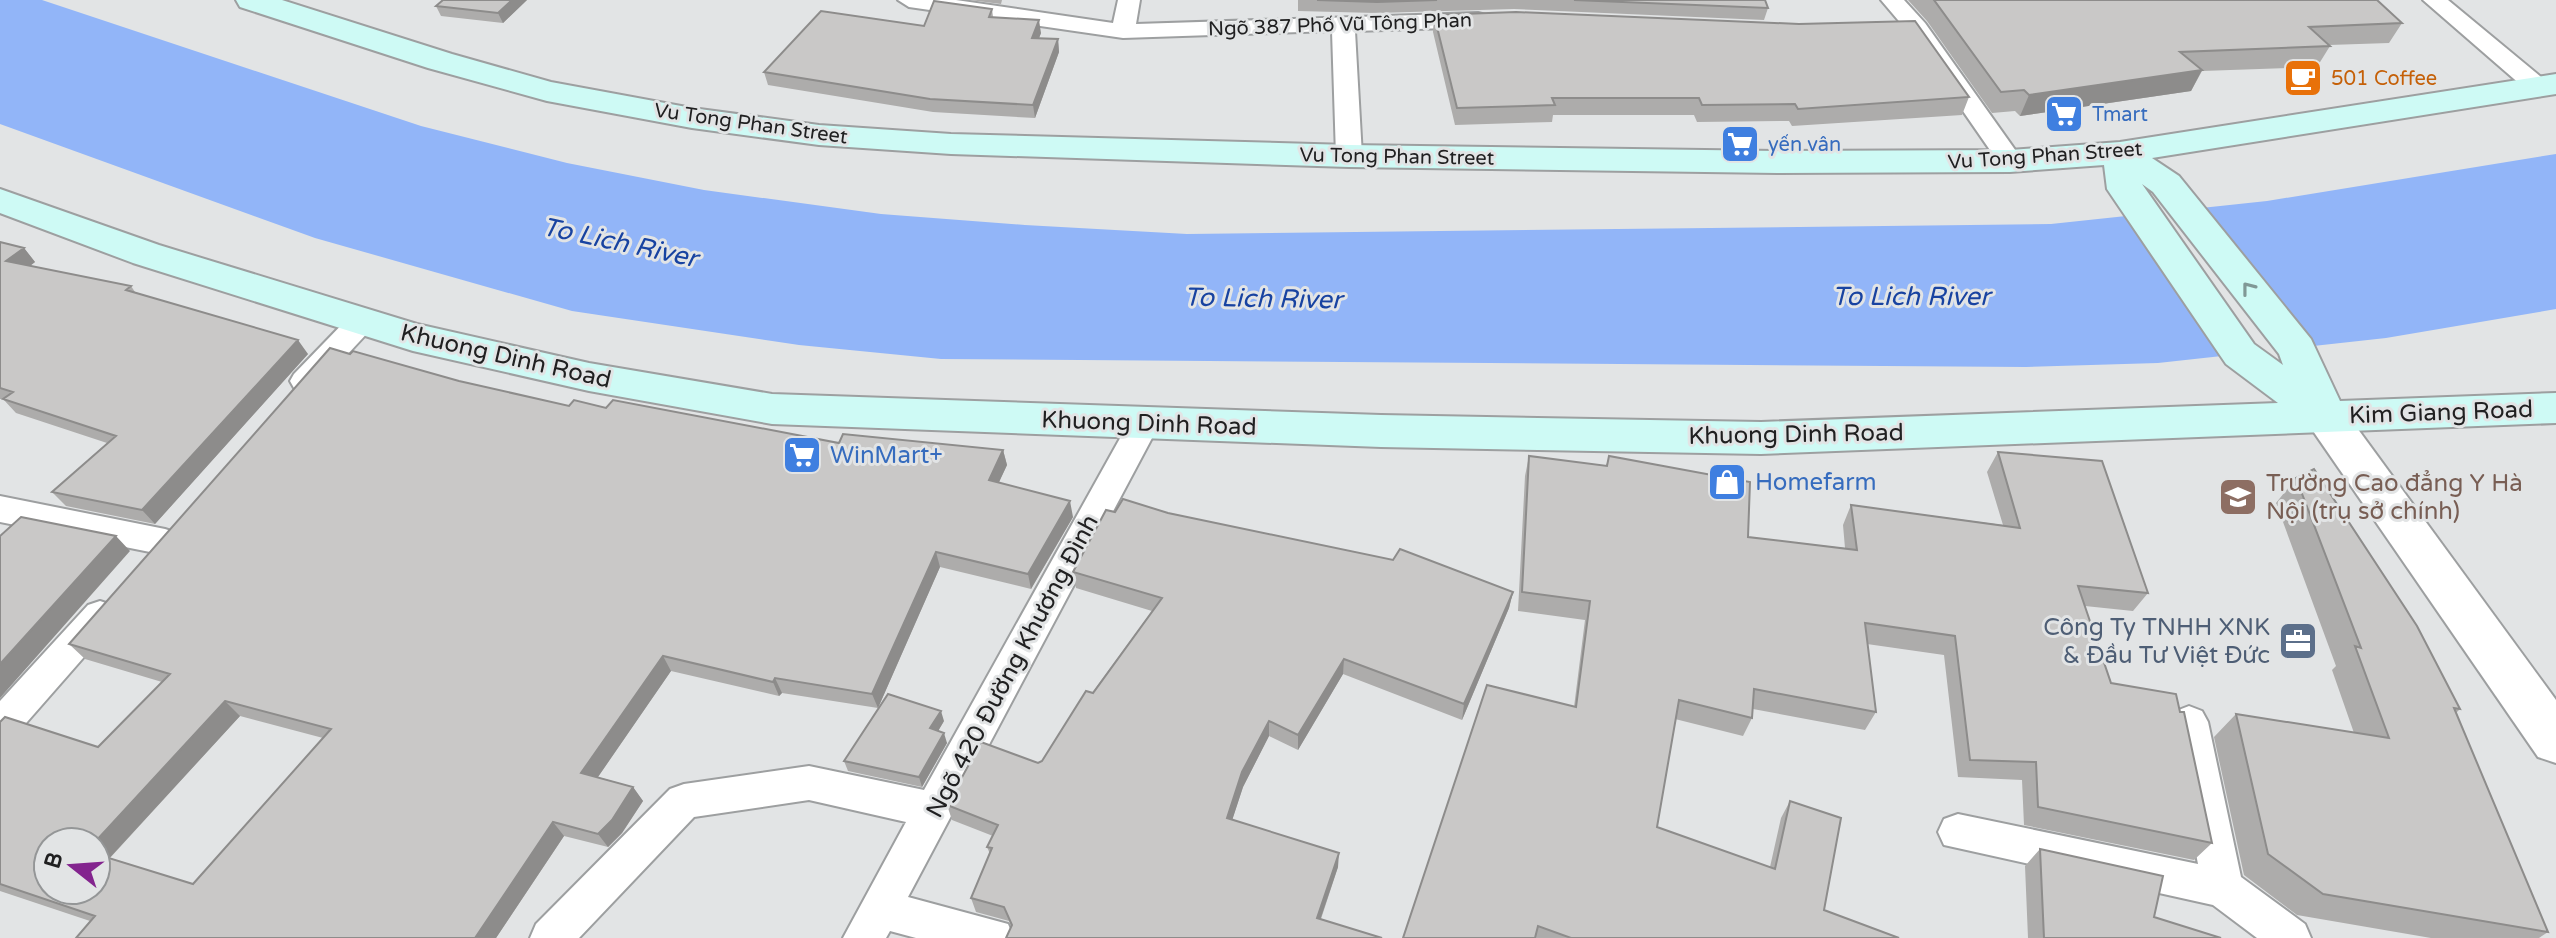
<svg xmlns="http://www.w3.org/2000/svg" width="2556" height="938" font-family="'Varela Round',sans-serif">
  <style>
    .water { fill: #92b5f8 }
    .pier { fill: #e2e4e5 }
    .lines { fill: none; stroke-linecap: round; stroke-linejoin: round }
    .lane-casing { stroke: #9d9fa0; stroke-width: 4 }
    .street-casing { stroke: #9d9fa0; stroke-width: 4 }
    .secondary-casing { stroke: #9d9fa0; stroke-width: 4 }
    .lane { fill: #fff; fill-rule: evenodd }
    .street { fill: #fff; fill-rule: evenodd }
    .secondary { fill: #cefaf5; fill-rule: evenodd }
    .wall { fill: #adacab; fill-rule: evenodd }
    .shaded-wall { fill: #8d8c8b }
    .building { fill: #c9c8c7; stroke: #8d8c8b; stroke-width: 2; fill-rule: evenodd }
    .oneway { stroke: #809896 }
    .labels { text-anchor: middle; stroke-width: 6; stroke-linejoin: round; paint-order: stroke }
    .far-street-label { font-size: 20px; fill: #202021; stroke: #e2e4e5 }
    .far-food-label { font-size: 20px; fill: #c56008; stroke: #e2e4e5; text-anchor: start }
    .far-shop-label { font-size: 20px; fill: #366cbe; stroke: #e2e4e5; text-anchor: start }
    .street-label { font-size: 24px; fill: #202021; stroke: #e2e4e5 }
    .shop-label { font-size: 24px; fill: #366cbe; stroke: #e2e4e5; text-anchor: start }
    .education-label { font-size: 24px; fill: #785e54; stroke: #e2e4e5; text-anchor: start }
    .service-label { font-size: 24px; fill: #4e5e75; stroke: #e2e4e5; text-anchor: end }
    .water-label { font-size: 26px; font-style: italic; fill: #1843a1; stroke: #e2e4e5 }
  </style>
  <rect width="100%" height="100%" fill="#e2e4e5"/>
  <path class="water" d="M0 0H42L421 126 567 163 704 190 881 214 1025 225 1187 234 2051 224 2267 201 2556 154V309L2386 338 2158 363 2026 367 941 359 799 345 572 311 315 238 0 124Z"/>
  <path class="pier" d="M2184 206 2297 349 2240 354 2139 211Z"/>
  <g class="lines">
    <g class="lane-casing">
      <path id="lane" d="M898 0H956L1113 23 1118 0H1140L1136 24 1478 13 1486 15 1489 20 1486 25 1478 27 1355 31 1362 156 1358 161H1340L1336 156 1332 31 1123 38 909 7Z
        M1881 0H1904L1925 23 2023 161 2019 166H2001L1909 33Z
        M2423 0H2448L2547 82 2550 87 2547 92H2529Z
        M363 310 373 313 377 320 373 327 316 388 305 392 294 388 290 381 294 374 353 313Z
        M1144 412 1155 415 1160 423 908 897 1008 924 1014 938H916L890 931 886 938H843L906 822 809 800 694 817 579 938H530L536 924 670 789 684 784 809 766 924 790 1133 415Z
        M0 496 165 529 177 533 182 542 177 551 165 555 0 522Z
        M100 601 112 605 117 615 112 625 13 738 0 743V701L88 605Z
        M2189 706 2202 711 2208 722 2241 877 2305 924 2311 938H2257L2213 905 1944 845 1938 832 1944 819 1958 814 2198 864 2170 722 2176 711Z"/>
    </g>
    <g class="street-casing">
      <path id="street" d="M2326 402 2341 406 2556 700V763L2538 757 2311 428 2305 417 2311 406Z"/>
    </g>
    <g class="secondary-casing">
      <path id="secondary" d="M236 0H282L452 54 551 82 692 108 819 125 951 134 1349 145 1777 151 2010 150 2120 142 2556 74V94L2152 158 2179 176 2311 339 2340 401 2556 393V423L1761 454 1381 447 772 424 589 391 413 351 133 263 0 213V189L159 245 417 324 589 363 772 394 1381 415 1761 422 2278 403 2226 364 2107 189 2104 165 2010 172 1777 173 1349 167 951 154 819 145 692 128 547 101 428 68 240 7ZM2142 184 2153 192 2279 354 2283 365 2254 344Z"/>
    </g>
    <use href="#lane" class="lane"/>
    <use href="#street" class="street"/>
    <use href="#secondary" class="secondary"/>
  </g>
  <path class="wall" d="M527 0 503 23 441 16 436 6Z
    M970 0H1002L1001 4Z
    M1298 0H1765L1768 8 1764 20 1514 9 1376 13 1298 11Z
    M1908 0H2377L2402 23 2389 43 2329 45 2330 46 2317 67 2202 71 2191 91 2020 116 2015 111 1992 113 1927 21Z
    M992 9 993 17 1041 33 1039 38 1058 39 1059 52 1035 118 933 112 768 85 764 72 924 26Z
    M1434 15 1969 97 1962 115 1792 126 1789 121 1697 122 1694 115H1553L1552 122 1455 125 1433 32Z
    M0 242 24 248 35 262 30 266 131 286 135 292 308 354 155 524 66 506 52 492 107 443 16 413 3 399H0Z
    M350 354 459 381 569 406 606 408 839 443 1003 450 1007 465 999 482 1073 517 1031 589 940 567 878 708 782 693 779 696 671 671 598 777 633 787 643 801 622 833 608 847 564 836 496 938H76L90 921 0 891V722L98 747 162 682 85 659 69 644ZM240 716 323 738 193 884 110 858Z
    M1998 452 2148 593 2133 611 2085 606 2111 683 2212 843 2194 860 2024 825 2022 780 1958 777 1944 655 1867 644 1876 712 1865 730 1753 709 1752 718 1743 736 1675 719 1657 827 1770 867 1781 818 1790 801 1824 910 1899 938H1403L1574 707 1585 620 1518 611 1525 476 1529 456 1606 466 1609 456 1748 537 1845 548 1843 525 1851 505 2003 525 1987 472Z
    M2296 478 2460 709 2456 713 2548 932 2539 938H2431L2297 915 2244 875 2214 737 2236 714 2354 733 2332 670 2336 666 2276 503Z
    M1115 512 1168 513 1513 592 1509 608 1462 720 1343 674 1298 750 1269 736 1243 787 1232 820 1338 867 1321 919 1011 927 1009 921 976 912 971 898 990 854 987 847 993 836 952 820 947 805 1042 761 1152 611 1076 588 1073 572Z
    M944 721 938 731 947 743 922 787 848 771 844 761Z
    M2040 849 2154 917 2221 938H2028L2025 866Z"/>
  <path class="shaded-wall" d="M512 0H527L503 23 498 13Z
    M1039 20 1041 33 1034 51 1032 38Z
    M1058 39 1059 52 1035 118 1033 105Z
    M2202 70 2191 91 2020 116 2029 95Z
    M24 248 35 262 18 275 6 261Z
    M298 340 308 354 155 524 142 510Z
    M1003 450 1007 465 993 495 989 480Z
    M1070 501 1073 517 1031 589 1028 574Z
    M116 536 130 551 0 698V664Z
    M936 552 940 567 878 708 872 694Z
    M1513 592 1509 608 1462 720 1464 704Z
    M663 656 671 671 591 787 581 773Z
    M1344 659 1343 674 1298 750V735Z
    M775 678 782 693 779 696 773 682Z
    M225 701 240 716 104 864 96 858V842H95Z
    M941 711 944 721 934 738 930 728Z
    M1269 721V736L1243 787 1228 833 1227 818 1242 772Z
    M944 733 947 743 922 787 919 777Z
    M633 787 643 801 622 833 608 847 598 834Z
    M553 822 564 836 496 938H475Z
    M1339 853 1338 867 1316 932 1317 918Z"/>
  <path class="building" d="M443 0H512L498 13 436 6Z
    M1317 0H1437L1377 2Z
    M1574 0H1765L1768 8Z
    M1934 0H2377L2402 23 2309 27 2330 46 2180 52 2202 70 2029 95 2024 90 2001 92Z
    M934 1 992 9 989 17 1039 20 1032 38 1058 39 1033 105 930 99 764 72 821 11 924 26Z
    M1516 12 1799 24 1915 21 1969 97 1798 109 1795 104 1702 105 1699 98H1552L1555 105 1457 108 1434 15Z
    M0 242 24 248 6 261 131 286 126 290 298 340 142 510 52 492 116 436 3 399 13 392 0 388Z
    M330 348 350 354 353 351 459 381 569 406 574 400 606 408 613 400 839 443 843 434 1003 450 989 480 1070 501 1028 574 936 552 872 694 775 678 773 682 663 656 581 773 633 787 612 820 598 834 553 822 475 938H76L95 916 0 884V722L5 717 98 747 170 674 69 644ZM225 701 331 729 193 884 96 854V890H48V842H95Z
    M1998 452 2102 461 2148 593 2078 586 2111 683 2176 694 2180 712H2184L2212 843 2038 807 2036 762 1970 760 1955 636 1865 623 1876 712 1754 689 1752 718 1679 700 1657 827 1775 869 1790 801 1841 818 1824 910 1899 938H1571L1538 926 1535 938H1403L1487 685 1576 707 1590 601 1522 592 1529 456 1607 466 1609 456 1750 482 1748 537 1857 550 1851 505 2020 528Z
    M2314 469 2417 626 2460 709 2454 708 2548 932 2323 894 2268 854 2236 714 2389 738 2355 646 2361 648 2296 478Z
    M1123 499 1168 513 1393 560 1400 549 1513 592 1464 704 1344 659 1298 735 1269 721 1242 772 1227 818 1339 853 1317 918 1382 938H1006L1012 925 1004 907 971 898 992 848 987 847 998 825 947 805 981 742 1038 763 1042 761 1086 691 1093 693 1162 598 1073 572 1106 510 1115 512Z
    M21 517 116 536 0 664V536Z
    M888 694 941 711 930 728 944 733 919 777 844 761Z
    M2040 849 2163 876 2154 917 2221 938H2044Z"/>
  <defs><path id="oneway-chevron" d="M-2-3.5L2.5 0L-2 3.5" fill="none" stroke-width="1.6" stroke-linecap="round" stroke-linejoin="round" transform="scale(2)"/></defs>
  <use class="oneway" href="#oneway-chevron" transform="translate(2248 288) rotate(-128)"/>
  <defs>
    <g id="cafe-square" transform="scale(2)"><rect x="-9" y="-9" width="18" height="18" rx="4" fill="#e8710a" stroke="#e2e4e5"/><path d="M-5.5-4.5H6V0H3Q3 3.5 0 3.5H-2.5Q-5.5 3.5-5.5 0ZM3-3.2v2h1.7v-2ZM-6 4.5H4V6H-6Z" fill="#fff"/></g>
    <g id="supermarket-square" transform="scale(2)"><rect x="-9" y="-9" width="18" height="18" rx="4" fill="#3f7fe0" stroke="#e2e4e5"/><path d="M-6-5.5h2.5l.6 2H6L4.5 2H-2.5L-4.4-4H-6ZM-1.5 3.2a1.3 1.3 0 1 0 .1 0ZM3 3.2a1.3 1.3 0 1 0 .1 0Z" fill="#fff"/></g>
    <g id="shop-square" transform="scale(2)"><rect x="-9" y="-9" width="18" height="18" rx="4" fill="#3f7fe0" stroke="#e2e4e5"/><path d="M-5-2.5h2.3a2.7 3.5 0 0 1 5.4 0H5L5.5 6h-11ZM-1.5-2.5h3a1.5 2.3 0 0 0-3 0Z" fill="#fff"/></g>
    <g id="school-square" transform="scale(2)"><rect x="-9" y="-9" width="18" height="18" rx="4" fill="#8d6e63" stroke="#e2e4e5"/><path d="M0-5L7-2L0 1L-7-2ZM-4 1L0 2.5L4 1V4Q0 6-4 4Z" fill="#fff"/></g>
    <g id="office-square" transform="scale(2)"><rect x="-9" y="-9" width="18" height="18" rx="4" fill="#5c6f8a" stroke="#e2e4e5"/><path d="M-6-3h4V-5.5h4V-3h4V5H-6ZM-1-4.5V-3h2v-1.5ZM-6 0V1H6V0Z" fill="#fff"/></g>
  </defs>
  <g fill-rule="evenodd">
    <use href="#cafe-square" x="2303" y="78"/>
    <use href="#supermarket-square" x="2064" y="114"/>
    <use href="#supermarket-square" x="1740" y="144"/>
    <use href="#supermarket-square" x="802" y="455"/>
    <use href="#shop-square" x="1727" y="482"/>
    <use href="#school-square" x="2238" y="497"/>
    <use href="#office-square" x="2298" y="641"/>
  </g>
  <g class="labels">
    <g class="far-street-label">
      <text transform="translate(1340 24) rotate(-2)" y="7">Ngõ 387 Phố Vũ Tông Phan</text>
      <text transform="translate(751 123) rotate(8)" y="7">Vu Tong Phan Street</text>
      <text transform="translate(2045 155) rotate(-4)" y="7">Vu Tong Phan Street</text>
      <text transform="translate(1397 156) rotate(1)" y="7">Vu Tong Phan Street</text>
    </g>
    <g class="far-food-label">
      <text x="2331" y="85">501 Coffee</text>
    </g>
    <g class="far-shop-label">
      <text x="2092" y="121">Tmart</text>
      <text x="1768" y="151">yến vân</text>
    </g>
    <g class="street-label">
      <text transform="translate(506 356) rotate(13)" y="8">Khuong Dinh Road</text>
      <text transform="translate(2441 412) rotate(-2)" y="8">Kim Giang Road</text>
      <text transform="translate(1149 423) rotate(2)" y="8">Khuong Dinh Road</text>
      <text transform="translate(1796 434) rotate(-1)" y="8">Khuong Dinh Road</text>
      <text transform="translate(1012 666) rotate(-62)" y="8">Ngõ 420 Đường Khương Đình</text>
    </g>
    <g class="shop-label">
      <text x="830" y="463">WinMart+</text>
      <text x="1755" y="490">Homefarm</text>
    </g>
    <g class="education-label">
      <text x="2266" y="491">Trường Cao đẳng Y Hà<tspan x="2266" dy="28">Nội (trụ sở chính)</tspan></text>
    </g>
    <g class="service-label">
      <text x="2270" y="635">Công Ty TNHH XNK<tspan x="2270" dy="28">&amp; Đầu Tư Việt Đức</tspan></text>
    </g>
    <g class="water-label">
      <text transform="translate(620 242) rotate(12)" y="9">To Lich River</text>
      <text x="1911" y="305">To Lich River</text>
      <text transform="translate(1263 298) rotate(1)" y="9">To Lich River</text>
    </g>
  </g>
  <g transform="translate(72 866) rotate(287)"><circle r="38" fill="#e2e4e5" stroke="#949697" stroke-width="2"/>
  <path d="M0-6L14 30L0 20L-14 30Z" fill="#83248e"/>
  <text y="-12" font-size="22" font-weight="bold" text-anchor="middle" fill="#202021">B</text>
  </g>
</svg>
